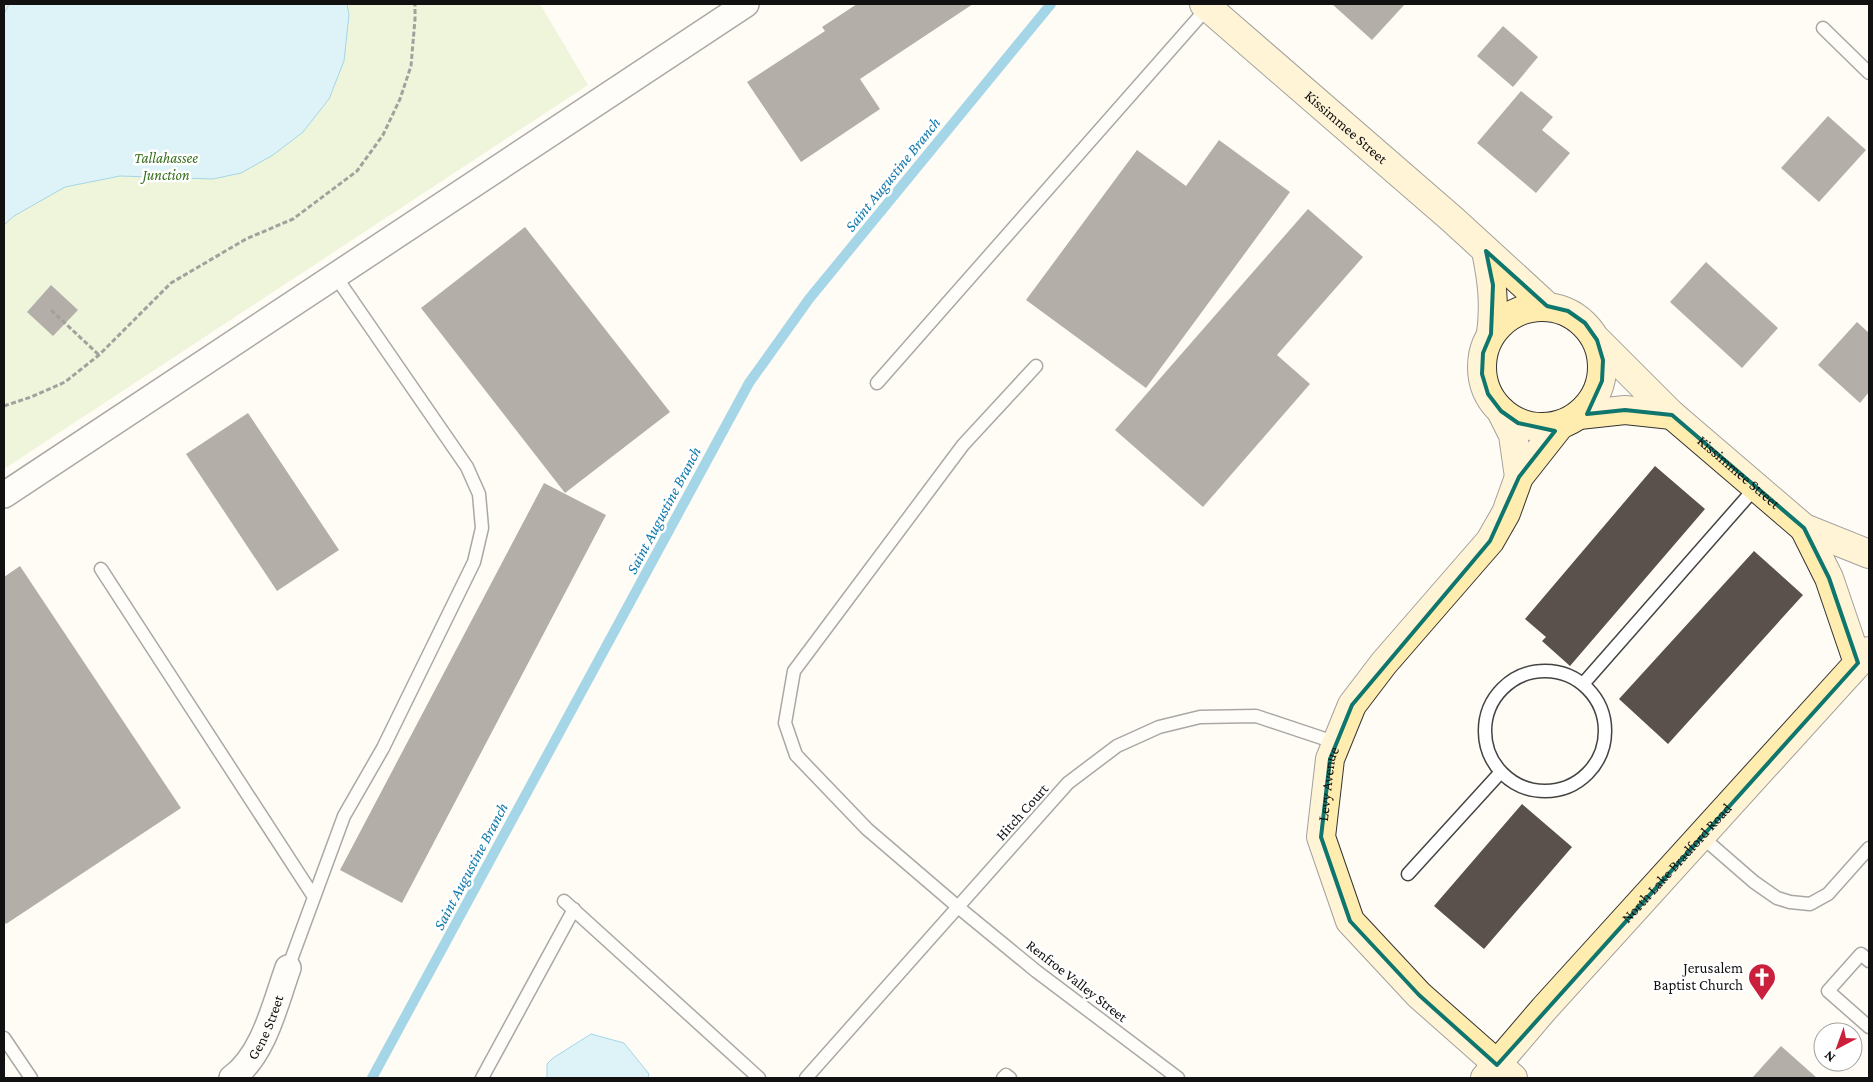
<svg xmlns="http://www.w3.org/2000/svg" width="1873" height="1082" font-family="'Crimson Pro',serif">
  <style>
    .green { fill: #daedbb }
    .water { fill: #b6e8f9; stroke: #39a8d5 }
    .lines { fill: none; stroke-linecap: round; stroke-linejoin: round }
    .stream { stroke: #39a8d5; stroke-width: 10 }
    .building { fill: #5a504c }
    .lane-casing { stroke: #444; stroke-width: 15 }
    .street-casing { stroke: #444; stroke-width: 28 }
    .secondary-casing { stroke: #333; stroke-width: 30 }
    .path { stroke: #333; stroke-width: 3; stroke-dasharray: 5 2.5; stroke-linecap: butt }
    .lane { stroke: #fff; stroke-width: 12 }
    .street { stroke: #fff; stroke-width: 25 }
    .secondary { stroke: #ffedb0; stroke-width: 28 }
    .marked { fill: none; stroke: #0f766e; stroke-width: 4; stroke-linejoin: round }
    .labels { text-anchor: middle; stroke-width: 5; stroke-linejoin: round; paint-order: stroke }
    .street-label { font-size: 15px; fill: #111; stroke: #fff }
    .park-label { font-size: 15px; font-style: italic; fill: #366e1c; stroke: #fff }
    .poi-label { font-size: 15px; fill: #111; stroke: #fff; text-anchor: end }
    .water-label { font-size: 16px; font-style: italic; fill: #1179ab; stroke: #fff }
  </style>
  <rect width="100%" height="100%" fill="#fffcf5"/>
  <path class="green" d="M4 4H540L588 85 4 469Z"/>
  <path class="water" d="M9 4H347L349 15 344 61 329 99 303 132 273 155 241 173 213 179 120 176 65 187 14 216 4 225V14Z
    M591 1034 624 1043 649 1074 648 1078H547V1064L553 1058Z"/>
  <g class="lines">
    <path class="stream" d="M372 1078 749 383 809 299 1051 4"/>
  </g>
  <path class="building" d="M857 4H973L860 79 880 109 801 162 747 82 825 31 822 27Z
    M1332 4H1405L1372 40Z
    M1503 26 1538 57 1513 87 1477 56Z
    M1521 91 1553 117 1542 130 1570 153 1536 193 1477 143Z
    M1828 116 1866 150 1819 202 1781 168Z
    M1219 140 1290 192 1146 388 1026 300 1137 150 1186 186Z
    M1308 209 1363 257 1277 355 1310 384 1203 507 1115 430Z
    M525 227 670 412 565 493 421 308Z
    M1706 262 1778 328 1742 368 1670 302Z
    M51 285 78 310 53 336 27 312Z
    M1857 322 1869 333V392L1860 403 1818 365Z
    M248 413 339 550 277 591 186 454Z
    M1655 466 1705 509 1570 666 1542 641 1546 637 1525 619Z
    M544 483 606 515 402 903 340 870Z
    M1754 551 1803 595 1668 744 1619 699Z
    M20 566 181 808 6 924 4 921V577Z
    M1522 804 1572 847 1484 949 1434 906Z
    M1781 1046 1817 1078H1752Z"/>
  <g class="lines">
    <g class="lane-casing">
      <path id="lane" d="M1823 28 1869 73
        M1036 366 963 445 794 671 785 723 796 755 867 829 958 907 1036 971 1178 1078
        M877 383 1208 7
        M101 569 314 897
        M1485 731a60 60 0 1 1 120 0a60 60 0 1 1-120 0Z
        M1583 684 1756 487
        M1701 836 1754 882 1777 898 1790 902 1810 904 1828 894 1869 848
        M1408 874 1500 773
        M564 901 759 1078
        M1869 961 1861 954 1828 991 1869 1027
        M288 968 344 816 383 748 474 562 482 528 479 494 467 467 336 277
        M4 1038 31 1078
        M482 1078 574 909
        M806 1078 1068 783 1117 746 1159 727 1200 717 1256 716 1337 743
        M1003 1078 1006 1075 1010 1078"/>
    </g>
    <g class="street-casing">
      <g id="street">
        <path d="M4 495 746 4"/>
        <path id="s1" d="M232 1078C264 1055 275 1004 288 968"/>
      </g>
    </g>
    <g class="secondary-casing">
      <g id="secondary">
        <path id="s2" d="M1204 4 1452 219 1547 306"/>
        <path d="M1486 251C1492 280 1495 304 1491 334"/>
        <circle cx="1542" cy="367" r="60"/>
        <path id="s3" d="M1597 340 1672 415 1804 528 1869 554"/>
        <path d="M1501 411 1513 435 1519 477"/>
        <path d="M1579 415 1625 410 1672 415"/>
        <path d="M1804 528 1829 578 1858 663"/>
        <path id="s4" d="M1485 1078 1544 1009 1869 651"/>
        <path id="s5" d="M1513 1078 1419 995 1350 921 1321 837 1330 759 1352 705 1384 663 1490 541 1506 513 1519 477 1560 425"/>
      </g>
    </g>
    <path class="path" d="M51 310 99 355
      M4 406 31 397 65 382 99 355 171 283 246 239 293 219 357 171 383 135 400 99 411 66 415 19V4"/>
    <use href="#lane" class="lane"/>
    <use href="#street" class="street"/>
    <use href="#secondary" class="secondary"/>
  </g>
  <path d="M0 0H1873V1082H0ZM1486 251 1547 306 1568 311 1585 323 1597 340 1603 360 1602 381 1587 414 1625 410 1672 415 1804 528 1829 578 1858 663 1497 1065 1419 995 1350 921 1321 837 1330 759 1352 705 1490 541 1519 477 1555 431 1518 423 1501 411 1488 394 1482 374 1483 353 1491 334 1493 285Z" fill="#fffcf5" fill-opacity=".55" fill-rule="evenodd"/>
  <path class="marked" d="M1486 251 1547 306 1568 311 1585 323 1597 340 1603 360 1602 381 1587 414 1625 410 1672 415 1804 528 1829 578 1858 663 1497 1065 1419 995 1350 921 1321 837 1330 759 1352 705 1490 541 1519 477 1555 431 1518 423 1501 411 1488 394 1482 374 1483 353 1491 334 1493 285Z"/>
  <defs>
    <g id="church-pin" transform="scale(1.4375)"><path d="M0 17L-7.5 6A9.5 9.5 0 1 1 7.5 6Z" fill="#ca203b" stroke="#fff"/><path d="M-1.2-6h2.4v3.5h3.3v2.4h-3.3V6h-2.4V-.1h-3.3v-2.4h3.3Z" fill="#fff"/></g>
  </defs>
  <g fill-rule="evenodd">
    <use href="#church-pin" x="1762" y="977"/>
  </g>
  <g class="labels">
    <g class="street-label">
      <text dy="5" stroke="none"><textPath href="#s2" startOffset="188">Kissimmee Street</textPath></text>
      <text dy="5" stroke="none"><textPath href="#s3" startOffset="194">Kissimmee Street</textPath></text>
      <text dy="5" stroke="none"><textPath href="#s5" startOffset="369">Levy Avenue</textPath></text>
      <text transform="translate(1022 812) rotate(-48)" y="5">Hitch Court</text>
      <text dy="5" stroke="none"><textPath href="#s4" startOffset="288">North Lake Bradford Road</textPath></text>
      <text transform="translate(1077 981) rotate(38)" y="5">Renfroe Valley Street</text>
      <text dy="5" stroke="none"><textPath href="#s1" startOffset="62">Gene Street</textPath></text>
    </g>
    <g class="park-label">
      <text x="166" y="163">Tallahassee<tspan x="166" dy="17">Junction</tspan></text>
    </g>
    <g class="poi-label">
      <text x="1743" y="973">Jerusalem<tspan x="1743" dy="17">Baptist Church</tspan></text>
    </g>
    <g class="water-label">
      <text transform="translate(892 174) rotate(-51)" y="6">Saint Augustine Branch</text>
      <text transform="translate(663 510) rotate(-62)" y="6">Saint Augustine Branch</text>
      <text transform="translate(470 866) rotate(-62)" y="6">Saint Augustine Branch</text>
    </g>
  </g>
  <rect width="1873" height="1082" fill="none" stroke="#111111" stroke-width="10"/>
  <g transform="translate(1838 1047) rotate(221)"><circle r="24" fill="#ffffff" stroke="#a0a0a0"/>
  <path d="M0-4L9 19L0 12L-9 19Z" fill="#ca203b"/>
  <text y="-8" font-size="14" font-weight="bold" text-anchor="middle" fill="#111111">N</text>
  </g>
</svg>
